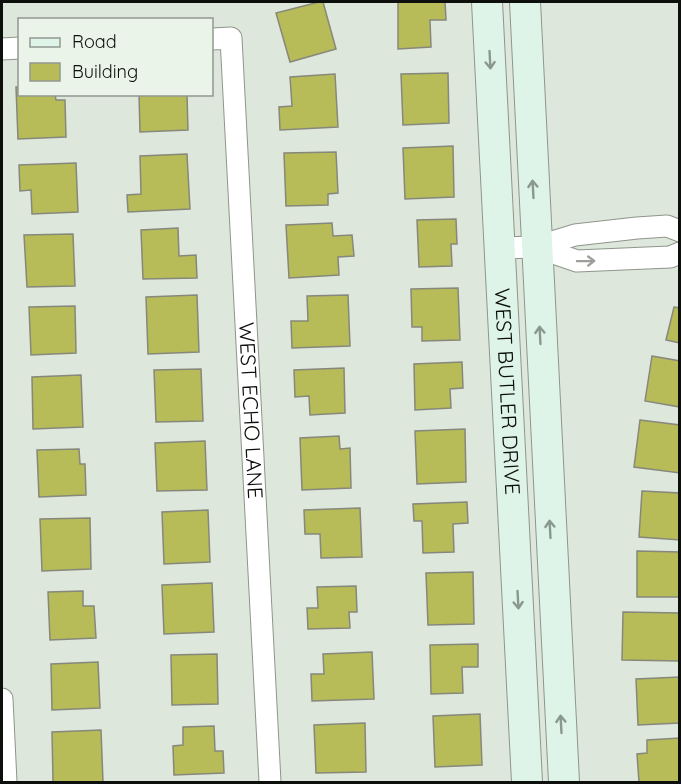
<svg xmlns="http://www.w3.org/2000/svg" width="681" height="784" font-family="Quicksand,sans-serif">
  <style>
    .building { fill: #b7bc58; stroke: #86887b; stroke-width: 1.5 }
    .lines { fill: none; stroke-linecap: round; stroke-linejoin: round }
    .street-casing { stroke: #8e968b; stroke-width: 23 }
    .secondary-casing { stroke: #8e968b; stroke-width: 32 }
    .street { stroke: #fff; stroke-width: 21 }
    .secondary { stroke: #def4e8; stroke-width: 30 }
    .oneway { stroke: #8a9890 }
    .oneway2 { stroke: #9e9f9d }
    .labels { text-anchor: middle; stroke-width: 5; stroke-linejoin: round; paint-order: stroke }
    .street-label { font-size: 21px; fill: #0c0f0b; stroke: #ebf4e8 }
  </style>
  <rect width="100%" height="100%" fill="#dee7db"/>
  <path class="building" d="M319 2H323L336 49 290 62 276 13Z
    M398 2H445L446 20H430L431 47 398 49Z
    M448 73 449 123 403 125 401 74Z
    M335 74 338 127 280 130 279 107 292 106 290 77Z
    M16 87H20V94H55L56 100H65L66 137 18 139Z
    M139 94H187L188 130 140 132Z
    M453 146 454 197 405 199 403 148Z
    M336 152 338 193 328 194V205L286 206 284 153Z
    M187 154 190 209 128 212 127 195 141 194 140 156Z
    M76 163 78 212 32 214 31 190 20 191 19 165Z
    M456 219 457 244H451L452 266 419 267 417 220Z
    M332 223 333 236 352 235 354 256 338 257 339 275 289 278 286 225Z
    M178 228 179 256 196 255 197 278 143 279 141 230Z
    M73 234 75 286 27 287 24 235Z
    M458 288 460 340 422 341V327H412L411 289Z
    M197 295 199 352 148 354 146 297Z
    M348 295 350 346 292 348 291 321H308L307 296Z
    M75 306 76 353 31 355 29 307Z
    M674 307 680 308V343L666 340Z
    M652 356 680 361V407L645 401Z
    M462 362 463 388 450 389 451 408 415 410 414 364Z
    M344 368 345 413 310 415 309 396 295 397 294 370Z
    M201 369 203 421 156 422 154 370Z
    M81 375 83 427 33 429 32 377Z
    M640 420 680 425V473L634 467Z
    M465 429 466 482 417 484 415 431Z
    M339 436 340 449 350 448 351 488 302 490 300 438Z
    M205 441 207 490 157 491 155 443Z
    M79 449 80 464H85L86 495 39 497 37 450Z
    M642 491 680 493V540L639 537Z
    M467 502 468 523 453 524 454 552 423 553 422 521H414L413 504Z
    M360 508 362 557 321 558 320 534H305L304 510Z
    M208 510 210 562 164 564 162 512Z
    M90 518 91 569 42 571 40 519Z
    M637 551 680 552V597H637Z
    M473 572 474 624 428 625 426 573Z
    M212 583 214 632 164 634 162 585Z
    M356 586 357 612H349L350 628 308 629 307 608H318L317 587Z
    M83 591V606H94L96 638 50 640 48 592Z
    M623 612 680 613V661L622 660Z
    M478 644V667H462L463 693 431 694 430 645Z
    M372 652 374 699 312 701 311 674H324L323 654Z
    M217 654 218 704 172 705 171 655Z
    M98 662 100 708 52 710 51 664Z
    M680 677V723L638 725 636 679Z
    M480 714 482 765 435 767 433 716Z
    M365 723 366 772 316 773 314 725Z
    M214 726 215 751H223L224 773 174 775 173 746 183 745V727Z
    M101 730 103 782H53L52 732Z
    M680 738V782H639L637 754 647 753V740Z"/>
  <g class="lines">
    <g class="street-casing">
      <g id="street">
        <path id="s1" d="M212 39 231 38 270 782"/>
        <path d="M2 49 20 48"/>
        <path d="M536 247 577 261 670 257 680 253"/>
        <path d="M499 248 536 247 575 235 637 228 667 226 680 231"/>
        <path d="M2 699 6 782"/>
      </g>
    </g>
    <g class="secondary-casing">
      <g id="secondary">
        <path id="s2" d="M487 2 527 782"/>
        <path d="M525 2 564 782"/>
      </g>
    </g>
    <use href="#street" class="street"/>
    <use href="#secondary" class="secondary"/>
  </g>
  <defs><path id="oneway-shaft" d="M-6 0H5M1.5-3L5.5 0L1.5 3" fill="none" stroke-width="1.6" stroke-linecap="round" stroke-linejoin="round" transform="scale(1.5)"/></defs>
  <g class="oneway">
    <use href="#oneway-shaft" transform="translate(490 60) rotate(87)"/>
    <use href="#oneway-shaft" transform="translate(533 189) rotate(-93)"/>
    <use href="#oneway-shaft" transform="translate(540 335) rotate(-93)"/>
    <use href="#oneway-shaft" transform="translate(550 529) rotate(-93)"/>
    <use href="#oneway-shaft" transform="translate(518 600) rotate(87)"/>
    <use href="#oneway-shaft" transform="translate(561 724) rotate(-93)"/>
  </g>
  <use class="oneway2" href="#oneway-shaft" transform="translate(586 261) rotate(-1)"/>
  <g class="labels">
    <g class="street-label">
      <text dy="7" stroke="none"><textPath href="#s2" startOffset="390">WEST BUTLER DRIVE</textPath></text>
      <text dy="7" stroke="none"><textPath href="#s1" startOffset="392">WEST ECHO LANE</textPath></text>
    </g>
  </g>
  <rect width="681" height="784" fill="none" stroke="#0c0f0b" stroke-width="6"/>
  <rect x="18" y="18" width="195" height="78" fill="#ebf4e8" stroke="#929890" stroke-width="1.5"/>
  <rect x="30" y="38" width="30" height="9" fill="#def4e8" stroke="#929890" stroke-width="1.5"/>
  <text x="72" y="48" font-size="18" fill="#0c0f0b">Road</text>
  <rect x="30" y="63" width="30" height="18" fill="#b7bc58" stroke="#929890" stroke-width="1.5"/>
  <text x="72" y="78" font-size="18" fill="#0c0f0b">Building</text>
</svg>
